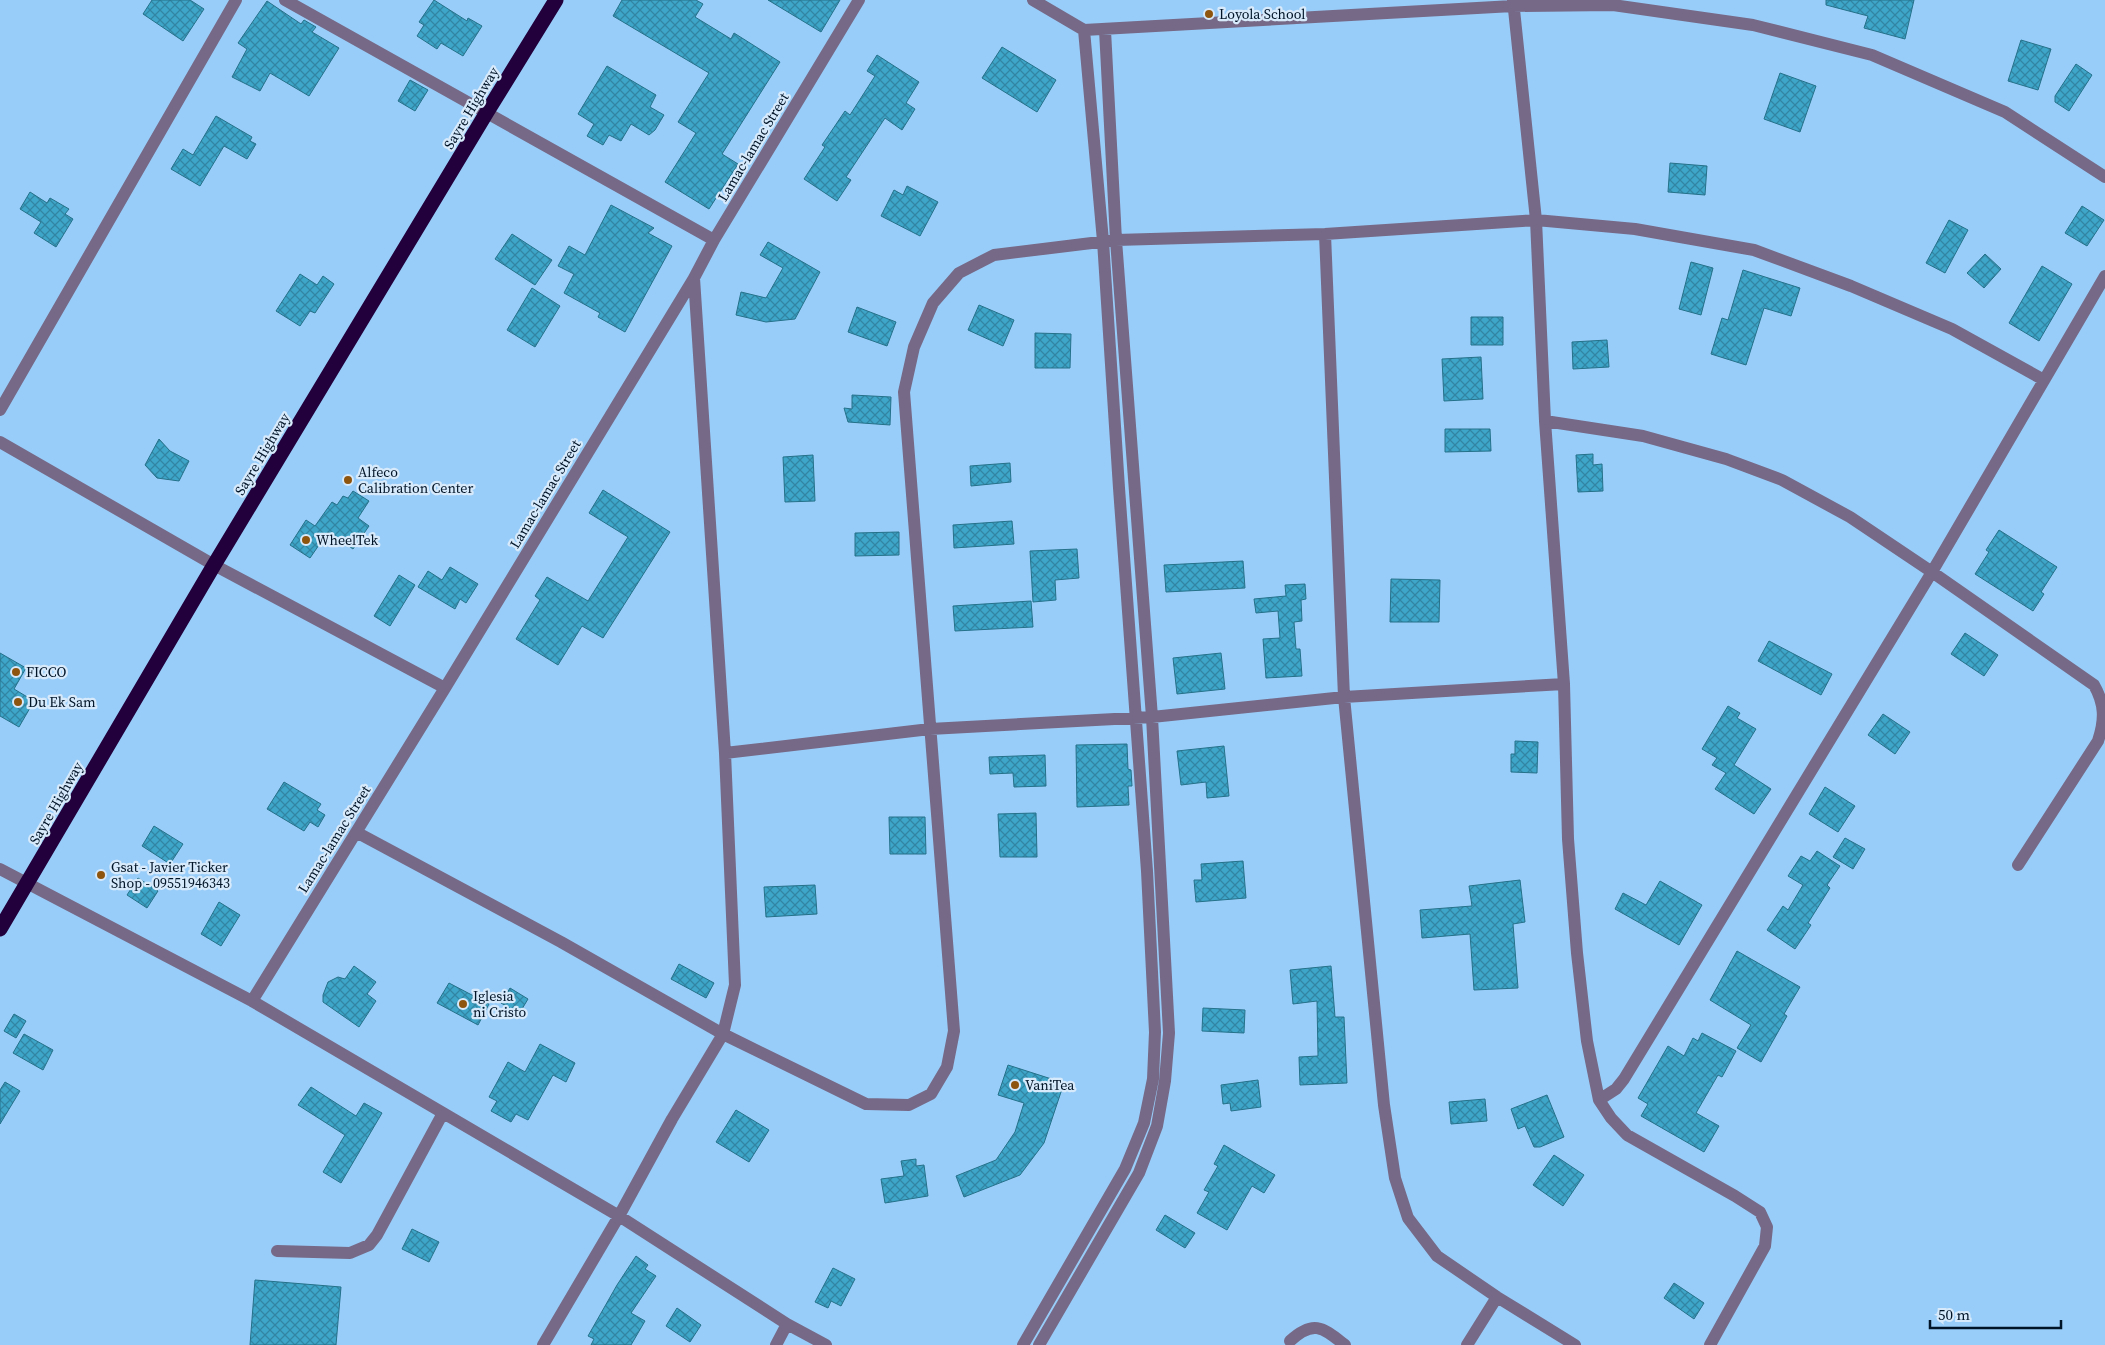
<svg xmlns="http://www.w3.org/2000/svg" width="2105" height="1345" font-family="'Source Serif 4',serif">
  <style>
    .building { fill: url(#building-cross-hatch); stroke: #24718a }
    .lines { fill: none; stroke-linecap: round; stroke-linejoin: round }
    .minor { stroke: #766987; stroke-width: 12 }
    .highway { stroke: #21003b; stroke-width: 15 }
    .poi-dot { fill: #8e550f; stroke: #d7eafb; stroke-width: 2 }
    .labels { text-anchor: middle; stroke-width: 4.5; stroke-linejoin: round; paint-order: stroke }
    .poi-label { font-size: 14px; fill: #001427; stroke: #d7eafb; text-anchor: start }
    .street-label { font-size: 14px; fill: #001427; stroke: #d7eafb }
  </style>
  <defs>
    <pattern id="building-cross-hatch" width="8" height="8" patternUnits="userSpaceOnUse" patternTransform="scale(1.25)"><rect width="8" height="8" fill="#3ea6c9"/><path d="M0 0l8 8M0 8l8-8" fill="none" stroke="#3286a3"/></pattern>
  </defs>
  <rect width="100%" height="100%" fill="#99cdf9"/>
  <path class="building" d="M152 0H190L204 9 183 41 143 14Z
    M434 0 467 21 468 18 482 26 463 56 441 43 437 49 417 36 424 25 419 22Z
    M622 0H696L703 4 695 17 731 39 734 33 780 62 722 154 738 164 709 209 665 182 696 133 678 122 709 73 613 16Z
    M768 0H840L821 32Z
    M1826 0H1914L1905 39 1864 28 1868 16 1826 5Z
    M267 1 301 24 304 20 316 27 312 32 339 48 309 96 270 73 260 91 232 77 247 49 238 43Z
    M2021 40 2051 49 2038 90 2008 81Z
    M1002 47 1056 80 1037 112 982 78Z
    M877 55 919 82 906 103 915 109 902 130 885 118 846 177 851 180 837 201 804 179 825 147 822 145 845 111 850 115 875 76 867 71Z
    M2076 64 2092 75 2069 111 2055 102V96Z
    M607 66 656 95 650 107 664 115 655 130 649 135 631 124 621 141 609 135 603 145 587 136 594 124 578 114Z
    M1780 73 1816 86 1800 132 1764 119Z
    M410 80 428 90 415 111 398 101Z
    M216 116 252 137 250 141 256 144 247 159 224 146 200 186 171 169 183 149 193 155Z
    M1670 163 1707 166 1705 195 1668 192Z
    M907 186 938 202 920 236 881 216 894 190 903 195Z
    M30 192 47 203 50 198 69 209 65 214 73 219 56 247 34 233 41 222 20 209Z
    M611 205 654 228 648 233 672 246 625 332 598 317 600 313 564 293 574 274 558 266 569 246 585 255Z
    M2082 206 2104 220 2087 246 2065 233Z
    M1949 220 1968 230 1945 273 1926 263Z
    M512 234 552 260 535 285 495 259Z
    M768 242 820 272 795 319 766 322 736 315 741 292 766 298 783 268 760 255Z
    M1985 254 2001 269 1984 288 1967 273Z
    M1691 262 1713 268 1701 315 1679 309Z
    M2042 266 2072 284 2039 341 2009 323Z
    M1743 270 1800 288 1791 316 1764 308 1746 365 1711 354 1722 318 1728 320Z
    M300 274 317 285 323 276 334 284 315 313 310 311 300 326 276 311Z
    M532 288 560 306 535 347 507 330Z
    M979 305 1014 320 1003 346 968 330Z
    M857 307 896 322 887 346 848 332Z
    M1471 317H1503V345H1471Z
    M1035 333 1071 334 1070 368H1035Z
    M1607 340 1609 367 1573 369 1572 342Z
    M1481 357 1483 399 1444 401 1442 359Z
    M852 395 891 397 890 425 848 422 844 408 852 409Z
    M1445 429H1490L1491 451 1445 452Z
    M159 439 170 451 189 461 179 481 157 478 145 465Z
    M1593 454V465L1602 464 1603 491 1578 492 1576 455Z
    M813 455 815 501 785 502 783 457Z
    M1010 463 1011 482 971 486 970 466Z
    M603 490 670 532 603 638 582 626 558 665 516 639 540 600 535 596 547 577 588 601 628 537 589 513Z
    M353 491 369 501 358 518 369 526 353 549 328 532 310 558 290 545 306 520 315 526 332 502 337 505 343 496 348 498Z
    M1012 521 1014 544 954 548 953 525Z
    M1999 530 2057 567 2041 592 2044 594 2033 611 1975 574 1989 552 1986 550Z
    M899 532V555L855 556V533Z
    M1077 549 1079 578 1055 580 1056 600 1033 602 1030 551Z
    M1243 561 1245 588 1166 592 1164 565Z
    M450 567 478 584 466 603 460 599 455 609 418 587 428 571 442 580Z
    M399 575 415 585 390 626 374 616Z
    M1391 579 1440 580 1439 622H1390Z
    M1305 584 1306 599 1301 600 1302 621 1294 622 1296 649H1300L1302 676 1266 678 1263 639 1280 638 1278 611 1256 613 1254 599 1286 596 1285 585Z
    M1031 601 1033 627 955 631 953 606Z
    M1965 633 1998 655 1984 676 1951 654Z
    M1769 641 1832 674 1821 695 1758 661Z
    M0 653 26 668 14 689 34 701 19 727 0 716Z
    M1221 653 1225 689 1177 694 1173 658Z
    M1728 706 1740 713 1737 718 1756 729 1734 765 1771 789 1754 814 1715 789 1726 773 1712 765 1717 758 1702 749Z
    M1883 714 1910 732 1895 754 1868 735Z
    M1515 741 1538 742 1537 773 1511 772V754H1515Z
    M1127 744 1128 769 1131 770 1132 786H1128L1129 805 1077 807 1076 745Z
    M1224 746 1229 796 1207 798 1206 782 1181 785 1177 751Z
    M1045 755 1046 786 1014 787 1013 773 990 774 989 757Z
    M284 782 321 804 317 810 325 815 318 827 310 822 304 831 267 809Z
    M1825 787 1855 806 1838 832 1809 814Z
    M1036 813 1037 857H1000L998 814Z
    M889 817H925L926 854H890Z
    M154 826 183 844 170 864 142 846Z
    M1845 838 1865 849 1853 869 1833 857Z
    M1817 851 1840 866 1827 885 1830 888 1808 923 1811 925 1795 949 1767 930 1783 906 1788 910 1803 885 1788 876 1801 856 1810 861Z
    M1243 861 1246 898 1196 902 1194 880H1202L1201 864Z
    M138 878 158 891 147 908 127 895Z
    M1520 880 1525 922 1513 924 1518 988 1474 990 1470 934 1422 938 1420 910 1472 906 1469 886Z
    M1660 881 1702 905 1679 945 1615 909 1623 893 1646 905Z
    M815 885 817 914 766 917 764 887Z
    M219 902 240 915 221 946 201 934Z
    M1737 951 1800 987 1784 1014 1787 1016 1761 1062 1737 1048 1751 1025 1710 1000Z
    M679 964 714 983 706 998 671 979Z
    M354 966 376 982 367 994 376 1001 359 1027 323 1002V995L328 982 338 977 345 979Z
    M1331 966 1335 1017H1344L1347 1083 1300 1085 1299 1057 1318 1056 1317 1001 1293 1004 1290 970Z
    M449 983 489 1004 478 1025 437 1003Z
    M510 988 528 999 519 1014 501 1003Z
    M1203 1008 1245 1010 1244 1033 1202 1031Z
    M14 1014 26 1021 16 1038 4 1031Z
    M1702 1033 1736 1051 1722 1077 1718 1075 1696 1113 1719 1126 1704 1152 1641 1116 1648 1104 1638 1098 1668 1046 1684 1056 1693 1038 1698 1041Z
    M24 1034 53 1050 43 1070 13 1053Z
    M540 1044 575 1063 566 1082 553 1075 528 1120 516 1114 511 1122 491 1111 497 1101 489 1097 508 1062 525 1072Z
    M1008 1065 1064 1083 1044 1143 1020 1175 964 1197 956 1176 996 1160 1015 1132 1024 1103 998 1095Z
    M1258 1080 1261 1107 1231 1111 1230 1103 1223 1104 1221 1085Z
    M5 1082 20 1091 0 1124V1090Z
    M311 1087 356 1116 364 1103 382 1113 341 1183 323 1172 345 1135 298 1105Z
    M1547 1095 1564 1137 1540 1147H1534L1525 1126 1518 1129 1511 1109Z
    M1485 1099 1487 1121 1451 1124 1449 1102Z
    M736 1110 769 1130 749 1162 716 1142Z
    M1224 1145 1275 1175 1264 1193 1252 1186 1227 1230 1197 1213 1209 1192 1204 1190 1218 1166 1214 1164Z
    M1554 1155 1584 1175 1563 1206 1533 1185Z
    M916 1159V1166L924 1165 928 1196 885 1203 881 1179 904 1176 901 1161Z
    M1165 1215 1195 1233 1185 1248 1156 1230Z
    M412 1229 439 1242 429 1262 402 1249Z
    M636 1256 648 1265 645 1269 656 1276 631 1313 645 1321 631 1345H591L594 1339 588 1336 617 1285Z
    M833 1268 855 1279 841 1306 831 1301 828 1308 815 1302Z
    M255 1280 341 1287 336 1345H250Z
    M1674 1283 1704 1303 1694 1319 1664 1298Z
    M677 1308 701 1325 690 1342 666 1326Z"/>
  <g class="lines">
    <path class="minor" d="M285 0 714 240
      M1033 0 1084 30 1513 6 1613 5 1753 25 1872 55 2005 112 2105 177
      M1513 0 1536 220 1545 421 1564 684 1568 839 1577 953 1587 1041 1599 1100 1616 1089 1624 1079 1932 572 2105 276
      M1325 234 1344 697 1384 1105 1395 1178 1408 1218 1437 1256 1497 1297 1575 1345
      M0 410 236 0
      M1545 421 1643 436 1726 459 1782 480 1850 517 1932 572 2094 685C2105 704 2105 720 2098 741L2018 865
      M0 442 214 565 445 688
      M725 753 930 729 1152 717 1344 697 1564 684
      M356 832 561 942 723 1034 866 1104 909 1105 931 1094 947 1067 954 1031 904 392 914 347 933 303 959 273 994 255 1116 240 1325 234 1536 220 1635 229 1754 250 1851 286 1952 329 2044 380
      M0 869 252 1001 619 1216 787 1324 826 1345
      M252 1001 445 688 694 278 714 240 859 0
      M1599 1100 1611 1118 1627 1135 1735 1196 1760 1212 1767 1227 1765 1246 1710 1345
      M277 1251 350 1253 369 1245 377 1235 443 1113
      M1290 1341C1314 1319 1323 1328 1345 1345
      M543 1345 619 1216 672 1119 723 1034 735 985 725 753 694 278
      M776 1345 787 1324
      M1023 1345 1125 1169 1144 1123 1153 1079 1155 1032 1147 871 1119 488 1103 241 1084 30
      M1039 1345 1139 1173 1157 1126 1165 1081 1169 1033 1152 717 1116 240 1105 30
      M1467 1345 1497 1297"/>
    <path class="highway" d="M0 929 214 565 487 112 556 0"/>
  </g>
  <g class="poi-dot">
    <circle cx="1209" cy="14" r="5"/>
    <circle cx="348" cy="480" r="5"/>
    <circle cx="306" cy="540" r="5"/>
    <circle cx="16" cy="672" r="5"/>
    <circle cx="18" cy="702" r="5"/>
    <circle cx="101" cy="875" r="5"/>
    <circle cx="463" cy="1004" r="5"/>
    <circle cx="1015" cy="1085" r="5"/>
  </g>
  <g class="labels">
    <g class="poi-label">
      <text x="1219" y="19">Loyola School</text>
      <text x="358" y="477">Alfeco<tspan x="358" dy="16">Calibration Center</tspan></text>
      <text x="316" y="545">WheelTek</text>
      <text x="26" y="677">FICCO</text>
      <text x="28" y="707">Du Ek Sam</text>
      <text x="111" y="872">Gsat - Javier Ticker<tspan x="111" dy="16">Shop - 09551946343</tspan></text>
      <text x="473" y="1001">Iglesia<tspan x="473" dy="16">ni Cristo</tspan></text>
      <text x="1025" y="1090">VaniTea</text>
    </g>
    <g class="street-label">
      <text transform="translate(471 108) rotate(-59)" y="5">Sayre Highway</text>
      <text transform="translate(753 147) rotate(-59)" y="5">Lamac-lamac Street</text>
      <text transform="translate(262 454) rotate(-59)" y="5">Sayre Highway</text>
      <text transform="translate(545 494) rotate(-59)" y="5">Lamac-lamac Street</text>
      <text transform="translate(56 803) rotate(-60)" y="5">Sayre Highway</text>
      <text transform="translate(334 839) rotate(-58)" y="5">Lamac-lamac Street</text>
    </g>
  </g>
  <path d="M1930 1320v8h131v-8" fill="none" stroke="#001427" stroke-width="2.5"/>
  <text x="1938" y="1320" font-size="15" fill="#001427" stroke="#d7eafb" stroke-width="4" paint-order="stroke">50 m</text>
</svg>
